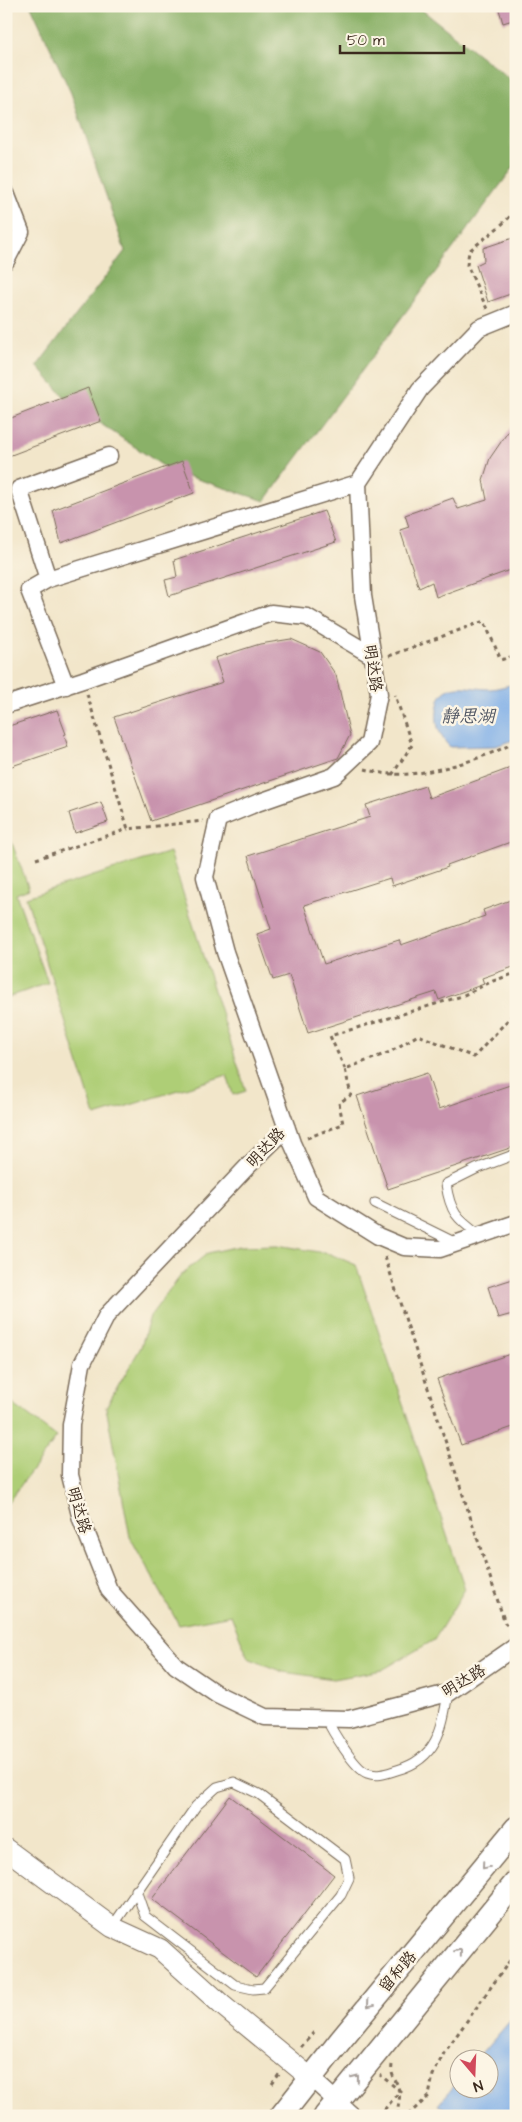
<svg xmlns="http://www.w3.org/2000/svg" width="522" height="2122" font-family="'Architects Daughter','LXGW WenKai TC',sans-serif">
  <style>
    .green { fill: #aece76; stroke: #747c4a }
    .forest { fill: #8ab167; stroke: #626e42 }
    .water { fill: #7dade8; stroke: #5c6c83 }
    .building { fill: #c893ad }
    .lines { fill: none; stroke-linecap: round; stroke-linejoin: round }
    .service-casing { stroke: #7b6c5a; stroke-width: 11 }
    .minor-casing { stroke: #7b6c5a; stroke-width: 19 }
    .tertiary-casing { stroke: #7b6c5a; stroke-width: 22 }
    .secondary-casing { stroke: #7b6c5a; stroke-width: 25 }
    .path { stroke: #7b6c5a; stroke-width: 3; stroke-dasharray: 4 4; stroke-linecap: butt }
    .service { stroke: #fff; stroke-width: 9 }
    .minor { stroke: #fff; stroke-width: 16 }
    .tertiary { stroke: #fff; stroke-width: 20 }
    .secondary { stroke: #fff; stroke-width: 22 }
    .oneway { stroke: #a79f9a }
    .labels { text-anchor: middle; stroke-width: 5; stroke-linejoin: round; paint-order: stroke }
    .street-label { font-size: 16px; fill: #3b2a1e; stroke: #fcf5e5 }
    .water-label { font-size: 18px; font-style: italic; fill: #525865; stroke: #fcf5e5 }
  </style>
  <rect width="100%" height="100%" fill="#fcf5e5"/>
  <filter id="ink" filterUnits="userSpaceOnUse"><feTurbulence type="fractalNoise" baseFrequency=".02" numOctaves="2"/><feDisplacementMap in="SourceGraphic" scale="10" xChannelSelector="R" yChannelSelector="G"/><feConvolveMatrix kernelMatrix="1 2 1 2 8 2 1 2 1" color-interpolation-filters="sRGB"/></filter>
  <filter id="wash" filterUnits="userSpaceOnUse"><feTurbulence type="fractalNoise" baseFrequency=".0096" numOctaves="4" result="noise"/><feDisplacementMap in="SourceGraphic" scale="20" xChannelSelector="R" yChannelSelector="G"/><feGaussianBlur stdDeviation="1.12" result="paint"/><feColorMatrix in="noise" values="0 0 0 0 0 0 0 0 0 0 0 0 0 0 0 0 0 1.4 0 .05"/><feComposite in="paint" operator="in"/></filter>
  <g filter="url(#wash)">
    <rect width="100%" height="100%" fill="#f2e6ca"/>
    <path class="green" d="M6 827 29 889 16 894 48 983 6 998Z
      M170 852 246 1091 233 1095 227 1075 95 1116 26 897Z
      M278 1245 330 1254 356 1265 465 1589 434 1640 382 1670 334 1679 283 1672 248 1658 231 1615 179 1625 130 1537 106 1407 141 1347 150 1316 182 1274 208 1253 240 1246Z
      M6 1399 57 1437 6 1505Z"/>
    <path class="forest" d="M31 6H417L516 84V164L265 501 169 470 70 403 37 366 125 251 71 93Z"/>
    <path class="water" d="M516 684V739L496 746 450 747C440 737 435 725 437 711 438 707 438 700 441 696 451 681 474 689 489 689 497 689 507 685 516 684Z
      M516 2014V2116H459L438 2105 459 2080 460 2090H490V2060L477 2059Z"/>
    <g id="blocks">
      <path class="building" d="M498 6H516V19L503 23Z
        M516 237V292L488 302 476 265 484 261 483 248Z
        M88 388 101 421 6 457V420Z
        M516 420V568L436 597 432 582 419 588 400 530 409 527 405 515 453 498 458 509 487 500 483 480 490 458Z
        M182 461 194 493 61 543 53 510Z
        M324 511 336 542 169 596 165 580 177 577 174 560Z
        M291 639 320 652 336 675 350 735 338 758 151 821 114 717 223 682 215 658 260 644Z
        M57 710 66 734 64 735 68 747 6 768V727Z
        M516 766V840L447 865 448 867 392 886 390 878 304 905 324 964 399 940 401 945 485 916 483 910 516 898V966L482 978 484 984 439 1000 436 992 308 1033 289 975 273 980 257 934 271 929 248 856 370 817 366 805 425 786 429 798Z
        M101 802 108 822 75 833 69 813Z
        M427 1073 439 1109 516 1083V1146L388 1189 357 1096Z
        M516 1278V1313L498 1318 488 1287Z
        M516 1352V1426L461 1445 437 1379Z
        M230 1796 334 1875 256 1977 152 1899Z"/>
    </g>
  </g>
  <g filter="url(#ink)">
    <use href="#blocks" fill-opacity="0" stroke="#7b6c5a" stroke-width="1"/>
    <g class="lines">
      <g class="service-casing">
        <path id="service" d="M375 1203 456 1243
          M479 1235C457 1219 450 1212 446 1184L476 1169 516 1154
          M326 1718C332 1731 355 1769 367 1773 378 1777 387 1773 397 1770 437 1759 442 1729 448 1693
          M112 1927 196 1806 217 1787 234 1782 259 1794 345 1859 349 1878 341 1895 264 1988 253 1989 235 1985 145 1916 136 1890"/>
      </g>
      <g class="minor-casing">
        <path id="minor" d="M6 193 21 232 6 261
          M516 313 479 328 420 389 358 483 363 596 379 694 369 743 334 776 257 803 218 819 205 877 225 952 292 1143 316 1197 378 1236 404 1247 440 1249 516 1223
          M48 579 358 483
          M66 686 29 590 48 579 19 489 109 456
          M6 705 83 680 271 613 307 617 373 656
          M287 1128 247 1167 107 1315 82 1364 71 1425 70 1475 81 1519 109 1590 176 1666 217 1694 265 1717 349 1719 448 1693 516 1646
          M312 2079 353 2116"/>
      </g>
      <g class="tertiary-casing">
        <path id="tertiary" d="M6 1849 112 1927 160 1949 222 2005 312 2079"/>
      </g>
      <g class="secondary-casing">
        <path id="secondary" d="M281 2116 340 2041 516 1828
          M325 2116 516 1882"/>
      </g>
      <path class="path" d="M487 309 467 265 469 251 500 226 516 211
        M389 656 484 621 501 660 516 655
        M87 694 128 829 203 821
        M365 769C373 771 383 774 392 774 426 777 485 758 516 742
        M392 775 412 745 395 695
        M36 859 128 829
        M345 1069 330 1036 462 996 493 981 516 973
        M307 1138 343 1124 339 1103 351 1095 345 1069 390 1052 418 1035 474 1057 516 1011
        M385 1257 505 1623 513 1631
        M301 2047 314 2032
        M392 2065C390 2078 398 2080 399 2092 401 2100 396 2108 399 2116
        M272 2084 280 2073
        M408 2115 429 2096 433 2075 444 2053 516 1952
        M379 2116 400 2091 380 2075"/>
      <use href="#service" class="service"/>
      <use href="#minor" class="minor"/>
      <use href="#tertiary" class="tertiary"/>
      <use href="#secondary" class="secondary"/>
    </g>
    <defs><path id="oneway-chevron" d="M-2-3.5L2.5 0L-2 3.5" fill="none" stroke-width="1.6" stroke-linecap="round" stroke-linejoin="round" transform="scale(1.25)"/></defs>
    <g class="oneway">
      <use href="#oneway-chevron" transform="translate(485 1866) rotate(130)"/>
      <use href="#oneway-chevron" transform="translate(459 1952) rotate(-51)"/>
      <use href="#oneway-chevron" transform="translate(370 2004) rotate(130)"/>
      <use href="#oneway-chevron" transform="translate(356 2078) rotate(-51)"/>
    </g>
  </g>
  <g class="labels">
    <g class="street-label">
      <text transform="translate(374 668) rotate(82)" y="6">明达路</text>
      <text transform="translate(265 1147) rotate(-47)" y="6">明达路</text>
      <text transform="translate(80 1510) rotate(74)" y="6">明达路</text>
      <text transform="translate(463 1680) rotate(-31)" y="6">明达路</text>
      <text transform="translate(397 1971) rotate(-50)" y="6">留和路</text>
    </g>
    <g class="water-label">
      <text x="468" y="722">静思湖</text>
    </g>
  </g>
  <rect width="522" height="2122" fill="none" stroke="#fcf5e5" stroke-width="25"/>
  <g transform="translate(474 2074) rotate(161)"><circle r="24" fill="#fcf5e5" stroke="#afa495"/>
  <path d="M0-4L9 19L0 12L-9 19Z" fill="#d1495b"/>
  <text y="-8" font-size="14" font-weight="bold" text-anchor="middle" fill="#3b2a1e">N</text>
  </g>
  <path d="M340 45v8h124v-8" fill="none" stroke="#3b2a1e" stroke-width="2.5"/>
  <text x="347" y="45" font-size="15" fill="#3b2a1e" stroke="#fcf5e5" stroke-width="4" paint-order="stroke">50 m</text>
</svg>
